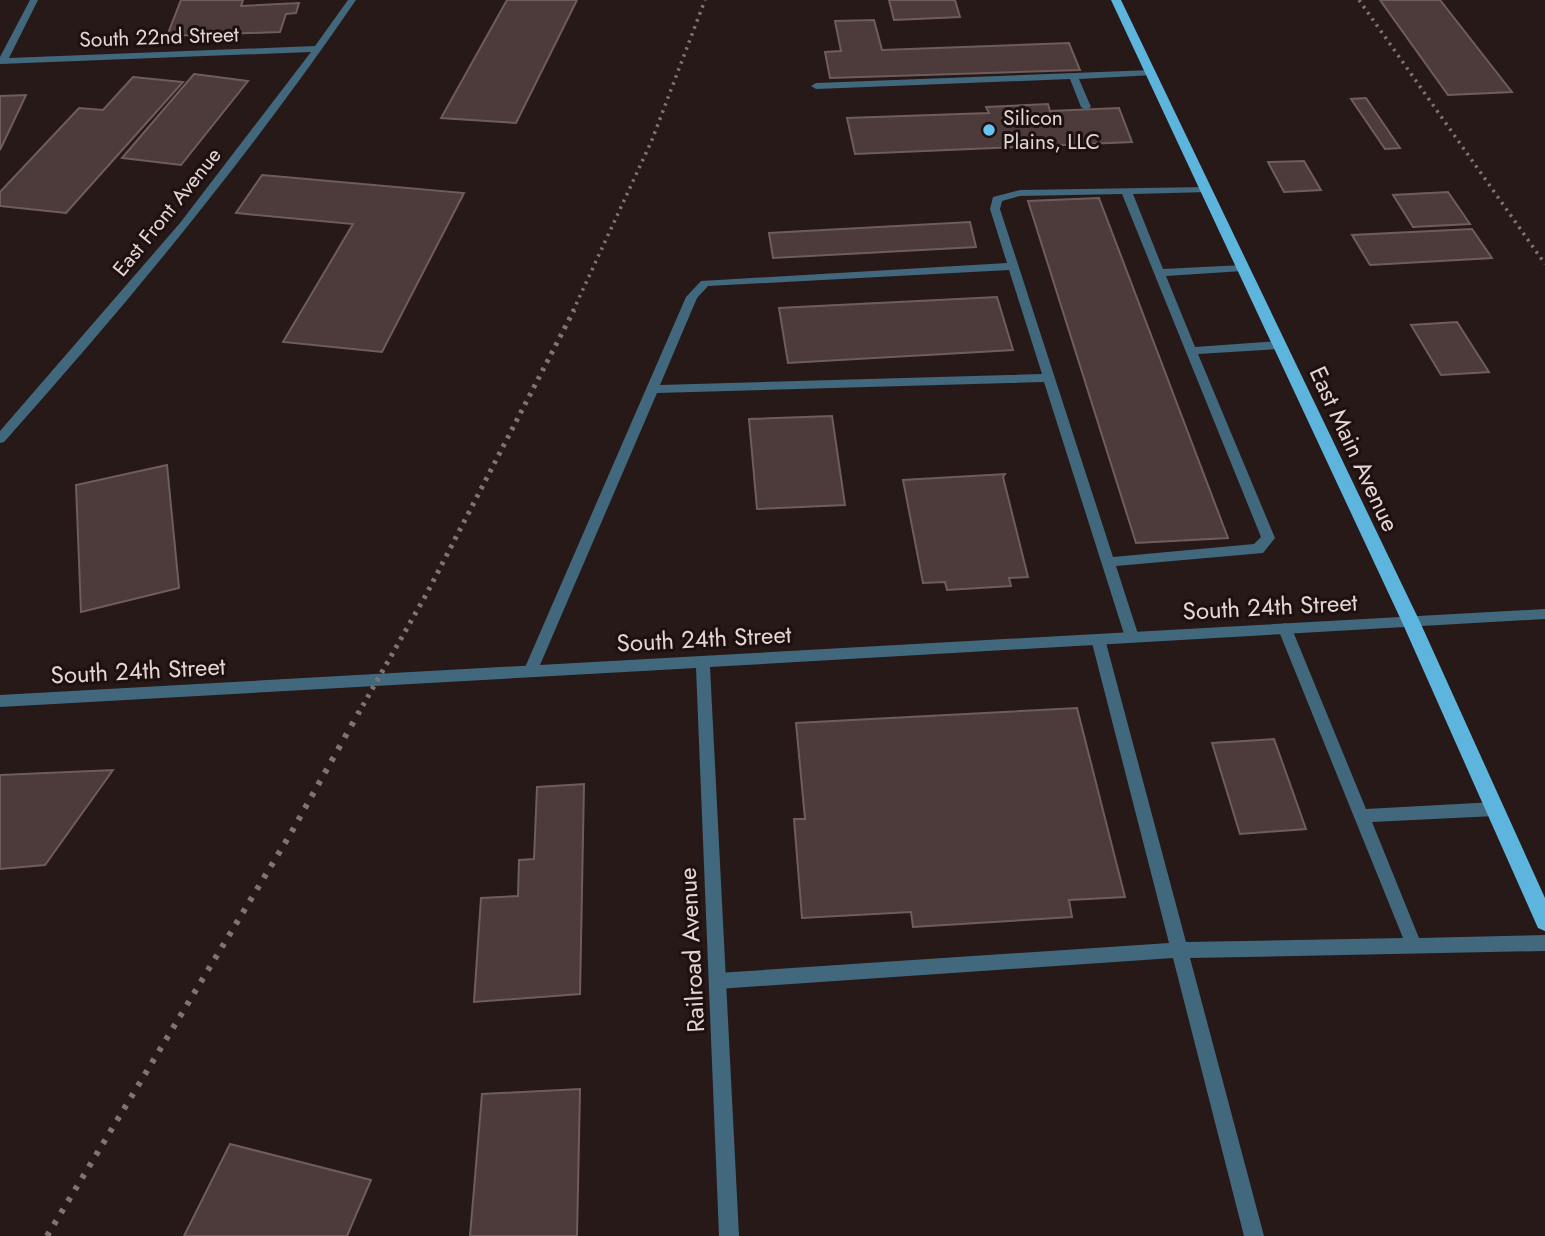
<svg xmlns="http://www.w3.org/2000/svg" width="1545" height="1236" font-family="Jost,sans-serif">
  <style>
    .building { fill: #4c3b3a; stroke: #6f5d5b; stroke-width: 2 }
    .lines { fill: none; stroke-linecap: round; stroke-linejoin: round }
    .lane { fill: #41687c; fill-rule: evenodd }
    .street { fill: #41687c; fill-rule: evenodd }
    .primary { fill: #5db5de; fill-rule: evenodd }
    .rail-far2 { stroke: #807473; stroke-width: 3.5; stroke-dasharray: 2.5 5; stroke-linecap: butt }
    .rail-far1 { stroke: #807473; stroke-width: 5; stroke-dasharray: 3.5 6; stroke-linecap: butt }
    .rail { stroke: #807473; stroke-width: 6; stroke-dasharray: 4.5 9; stroke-linecap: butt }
    .poi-dot { fill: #67c4f0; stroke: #1e100f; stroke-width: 2.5 }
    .labels { text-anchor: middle; stroke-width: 6; stroke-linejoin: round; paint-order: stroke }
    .far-street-label { font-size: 21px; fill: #e2d7d6; stroke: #1e100f }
    .far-poi-label { font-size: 21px; fill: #e2d7d6; stroke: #1e100f; text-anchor: start }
    .street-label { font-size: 24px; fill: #e2d7d6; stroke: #1e100f }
  </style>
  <rect width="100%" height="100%" fill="#271918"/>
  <path class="building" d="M181 0H243L241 6 299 3 296 13 286 14 280 32 167 36Z
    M507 0H577L516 123 441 118Z
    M889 0H955L960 17 894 20Z
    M1380 0H1440L1512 92 1448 95Z
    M874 20 882 50 1069 43 1080 70 830 78 825 52 841 51 835 21Z
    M194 74 248 81 181 165 122 158Z
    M133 77 183 82 66 213 0 206V192L79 108 103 110Z
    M26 95 0 150V96Z
    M1366 98 1400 148 1385 149 1351 99Z
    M1048 104 1050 111 1119 108 1132 142 855 154 847 118 989 113 986 107Z
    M1304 161 1321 190 1284 192 1268 162Z
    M262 175 464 193 382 352 283 342 353 224 236 213Z
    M1448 192 1470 224 1413 227 1393 195Z
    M1099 198 1228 538 1136 543 1028 201Z
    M970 222 976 247 773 258 769 233Z
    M1472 229 1492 258 1370 265 1352 235Z
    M997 297 1013 350 788 363 779 308Z
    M1457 322 1489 372 1441 375 1411 325Z
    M832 416 845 505 757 509 749 419Z
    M167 465 179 588 81 612 76 485Z
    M1005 474 1003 477 1028 577 1009 578 1011 586 947 590 945 582 923 583 903 480Z
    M1077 708 1125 897 1069 900 1072 917 913 927 911 912 802 918 794 819H805L796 723Z
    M1274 739 1306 829 1240 834 1212 743Z
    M113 770 45 865 0 869V775Z
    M584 784 580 994 474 1002 481 898 518 896 519 860 534 859 537 787Z
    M580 1089 577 1236H470L482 1094Z
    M230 1144 371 1180 347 1236H184Z"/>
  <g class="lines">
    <path class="lane" d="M1151 70 1156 73 1154 75 1079 79 1091 107 1086 110 1081 107 1070 79 816 89 811 86 816 83Z
      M1206 187 1210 188V192L1133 194 1163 269 1243 265 1249 268 1243 271 1166 276 1195 347 1280 341 1286 345 1280 349 1198 354 1275 538 1263 553 1116 566 1139 637 1137 641H1127L1125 637 1044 382 657 393 537 672 535 676H525L523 672 686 297 701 281 1007 263 990 209 993 197 1020 190ZM1122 194 1261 537 1254 544 1113 557 1000 209 1002 201 1020 196ZM1009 270 1042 374 660 385 697 298 708 286Z
      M1285 623 1290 625 1292 629 1366 809 1495 802 1501 804 1503 809 1501 814 1495 816 1372 822 1419 938 1545 935V951L1190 958 1264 1236H1244L1173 958 718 989 712 987 709 981 712 975 718 973 1169 943 1091 639 1093 635H1103L1105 639 1186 942 1403 938 1278 629 1280 625Z"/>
    <path class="street" d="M30 0H38L9 58 315 46 348 0H356C250 155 130 301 4 442L0 443V431L180 223 311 52 0 64V57Z
      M1545 609V619L710 667 739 1236H719L696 668 0 707V695Z"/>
    <path class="primary" d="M1111 0H1121L1420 622 1545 898V931L1538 928 1402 622Z"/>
    <path class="rail-far2" d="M1359 0 1545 264
      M573 311 652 140 705 0"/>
    <path class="rail-far1" d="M358 714 427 593 574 310"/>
    <path class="rail" d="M47 1236 291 833 359 712"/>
  </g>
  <circle class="poi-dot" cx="989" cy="130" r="7"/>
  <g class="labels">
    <g class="far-street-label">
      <text transform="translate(159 37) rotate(-2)" y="7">South 22nd Street</text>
      <text transform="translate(167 212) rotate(-51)" y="7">East Front Avenue</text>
    </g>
    <g class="far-poi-label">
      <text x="1003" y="125">Silicon<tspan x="1003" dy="24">Plains, LLC</tspan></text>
    </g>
    <g class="street-label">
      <text transform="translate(1354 449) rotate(65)" y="8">East Main Avenue</text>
      <text transform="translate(1270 607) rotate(-3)" y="8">South 24th Street</text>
      <text transform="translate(704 639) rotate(-3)" y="8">South 24th Street</text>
      <text transform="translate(138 671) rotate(-3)" y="8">South 24th Street</text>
      <text transform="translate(692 950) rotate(-93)" y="8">Railroad Avenue</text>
    </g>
  </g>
</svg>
